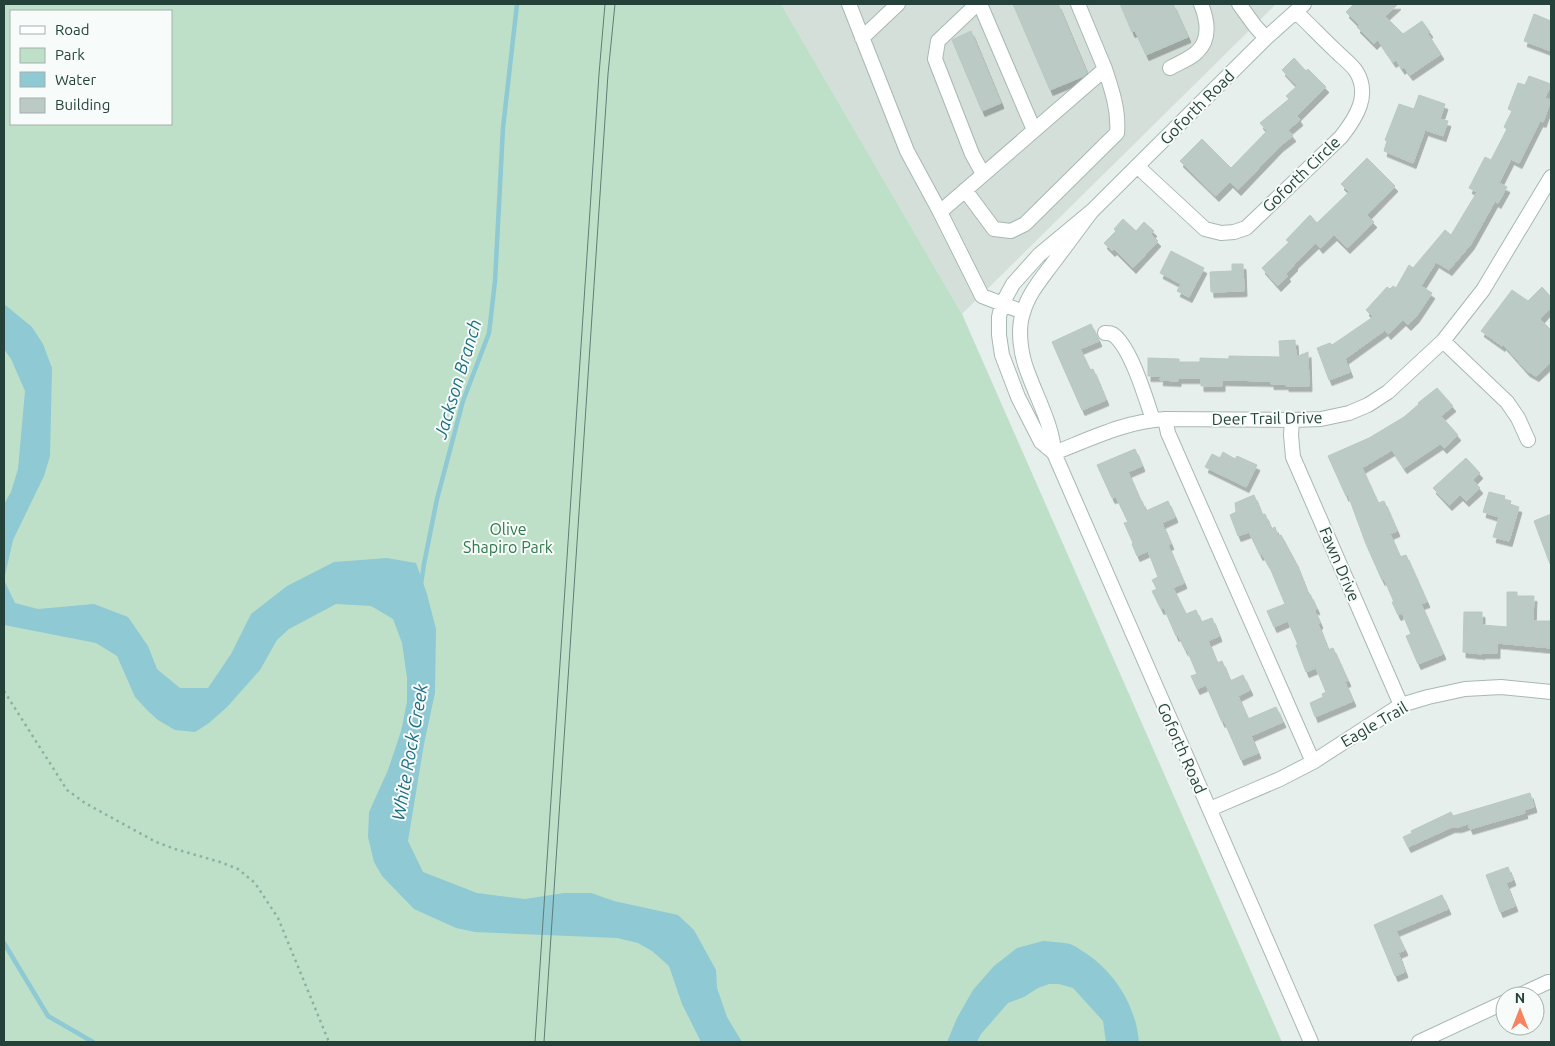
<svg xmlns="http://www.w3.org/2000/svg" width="1555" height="1046" font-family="Ubuntu,sans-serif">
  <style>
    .built { fill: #d4dfda }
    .green { fill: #bfe0c8; fill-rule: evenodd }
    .water { fill: #8ec9d4 }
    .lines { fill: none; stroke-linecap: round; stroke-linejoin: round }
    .stream { stroke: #8ec9d4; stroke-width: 4.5 }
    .building { fill: #bbcac4; stroke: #b8c9c2; filter: url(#shadow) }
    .minor-casing { stroke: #a8b8b2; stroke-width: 16 }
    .path { stroke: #86b3a5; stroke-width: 2.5; stroke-dasharray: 2.5 4; stroke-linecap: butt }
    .minor { stroke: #fff; stroke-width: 14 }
    .tram { stroke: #5f7d75; stroke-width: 1 }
    .labels { text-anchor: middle; stroke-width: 4; stroke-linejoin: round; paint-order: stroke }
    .street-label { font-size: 16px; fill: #24423a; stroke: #f7fbf9 }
    .park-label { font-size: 16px; fill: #2d7a4b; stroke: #f7fbf9 }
    .water-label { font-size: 18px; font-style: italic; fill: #1c6f80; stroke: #f7fbf9 }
  </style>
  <defs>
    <filter id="shadow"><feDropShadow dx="3" dy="5.5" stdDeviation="0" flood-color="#0004"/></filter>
  </defs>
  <rect width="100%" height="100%" fill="#e6efeb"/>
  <path class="built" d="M781 4H1276L962 314Z"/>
  <path class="green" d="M4 4H781L962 314 1282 1042H4ZM11 11H171V124H11Z"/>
  <path class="water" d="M4 304 32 327 43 344 52 368 50 456 44 476 13 540 4 580 15 603 38 609 94 604 128 617 148 646 157 669 180 688H208L231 654 251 614 287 586 334 562 387 558 416 563 427 594 436 629 435 693 424 744 408 841 423 872 477 893 525 899 564 893H591L614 901 678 915 694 930 716 970 717 988 727 1017 742 1042H701L682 1004 669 966 652 951 638 943 617 938 475 932 456 928 414 909 382 876 374 862 368 837 369 812 388 770 401 731 407 702V678L402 643 393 619 371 606 336 604 289 629 277 640 260 670 227 707 209 723 195 732 175 730 158 720 148 711 135 697 117 656 96 643 4 625V504L11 492 18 469 25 391 11 359 4 349Z
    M1043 941C1052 942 1061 942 1070 944 1076 946 1082 951 1087 954 1116 974 1136 1007 1139 1042H1106L1103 1021 1073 988 1059 984H1049L1038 988 1024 997 1008 1003 981 1034 977 1042H947L957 1018 973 990 994 966 1017 948Z"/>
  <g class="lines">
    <path class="stream" d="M421 584 424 564 437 499 463 401 489 333 495 281 503 128 517 4
      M4 943 48 1016 93 1042"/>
  </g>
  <path class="building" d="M1013 4H1058L1087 73 1084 76 1050 90Z
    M1120 4H1173L1188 37 1146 55 1135 31 1132 32Z
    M1354 4H1398L1385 16 1403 34 1422 21 1430 32 1428 34 1441 54 1410 75 1404 67 1402 69 1396 60 1393 62 1378 40 1374 44 1357 27 1359 25 1346 12Z
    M1534 14 1551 21V51L1524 41Z
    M971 31 1001 103 982 111 952 40Z
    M1294 58 1306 71 1308 69 1326 87 1297 116 1300 120 1288 130 1293 136 1280 146 1238 190 1230 182 1216 196 1180 161 1202 139 1231 168 1267 131 1260 123 1289 99 1286 96 1297 86 1282 70Z
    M1529 76 1551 84 1545 98 1551 100 1543 122 1540 121 1519 163 1511 159 1499 183 1507 187 1498 203 1495 201 1471 244 1449 270 1436 262 1421 286 1432 293 1416 317 1408 325 1403 320 1388 334 1385 330 1345 359 1350 372 1329 380 1317 348 1330 343 1332 345 1373 317 1366 310 1387 287 1390 289 1393 286 1396 288 1409 265 1413 268 1445 230 1451 235 1477 192 1469 188 1485 157 1491 160 1507 129 1504 127 1512 111 1508 109 1518 83 1525 85Z
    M1419 95 1445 104 1440 119 1448 121 1443 136 1425 130 1413 163 1384 151 1387 141 1385 140 1399 104 1414 109Z
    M1367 158 1395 186 1367 215 1374 222 1347 248 1334 235 1320 248 1316 243 1294 264 1295 265 1286 274 1288 276 1278 286 1262 268 1289 242 1286 240 1310 215 1317 223 1349 192 1341 184Z
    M1123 219 1136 231 1144 222 1154 231 1151 234 1158 241 1133 268 1114 249 1112 251 1104 243 1116 231 1114 229Z
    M1171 251 1204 268 1189 297 1177 291 1181 284 1160 273Z
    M1232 264H1243L1244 291 1211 292 1210 272 1232 271Z
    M1542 287 1551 297V307L1540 319 1551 330V362L1536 376 1527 371 1503 344 1502 346 1481 331 1512 290 1528 301Z
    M1091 324 1099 341 1080 349 1090 370 1093 369 1106 400 1082 410 1052 342Z
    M1295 340 1296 357 1308 352 1309 386H1286V384H1271V381L1222 380V386H1201V378H1178V381L1160 380 1161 376H1148V358L1179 359V362H1200V358L1229 359V356L1280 357 1279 341Z
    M1437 388 1453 406 1441 416 1458 435 1444 448 1440 444 1404 468 1392 450 1362 468 1378 503 1384 501 1397 531 1390 534 1400 557 1406 555 1427 602 1421 604 1443 654 1418 664 1406 636 1411 634 1402 613 1398 615 1392 602H1394L1384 579 1382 580 1366 544 1348 495 1346 496 1328 456 1369 438 1404 417 1419 404 1418 403Z
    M1135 449 1142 466 1128 472 1141 502 1142 501 1146 511 1168 501 1175 517 1162 523 1171 544 1168 545 1184 583 1173 588 1186 614 1196 610 1201 622 1212 618 1219 636 1208 641 1217 663 1222 661 1230 681 1243 675 1250 690 1238 696 1248 719 1276 707 1283 722 1251 736 1258 753 1241 760 1224 721 1222 722 1206 685 1197 689 1191 676 1197 674 1187 650H1185L1178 635 1176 636 1164 608 1161 609 1152 591 1157 589 1152 580 1158 577 1148 551 1137 556 1132 544 1133 543 1124 523 1128 522 1116 497 1112 498 1097 465Z
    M1223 452 1235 459 1237 456 1257 465 1246 487 1205 467 1212 454 1220 458Z
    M1466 458 1480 473 1473 480 1480 488 1466 501 1460 495 1449 505 1433 488Z
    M1489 492 1505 496 1504 499 1511 501 1510 504 1519 507 1509 541 1493 537 1499 517 1483 512Z
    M1254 495 1262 515 1265 514 1271 529 1275 527 1278 536 1281 535 1295 561 1308 594H1310L1317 609H1314L1320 623 1318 624 1328 650 1333 648 1348 681 1345 682 1353 701 1315 717 1310 703 1323 697 1322 694 1326 692 1316 668 1306 672 1296 645H1298L1288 621 1274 627 1267 611 1285 604 1268 563H1267L1262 554 1260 555 1249 532 1238 536 1230 515 1236 512 1235 503Z
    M1551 514V564H1550L1534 521Z
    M1507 592H1517V596H1534L1533 621H1551V648L1497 643V653H1482V654L1463 652 1464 612H1482V625L1507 627Z
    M1530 793 1534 807 1524 810 1525 813 1470 829 1468 824 1459 827H1452L1408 847 1403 837 1412 833 1411 831 1451 812 1453 816Z
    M1508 867 1513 880 1506 883 1515 906 1500 912 1486 875Z
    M1442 895 1448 909 1396 931 1405 950 1398 953 1405 972 1395 976 1374 925Z"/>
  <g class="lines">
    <g class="minor-casing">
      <path id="minor" d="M849 4 907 151 940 212 982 296 1023 312
        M977 4 938 41 935 59 972 154 983 174
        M980 4 1034 130
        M1239 4 1255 26 1266 38
        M862 38 898 4
        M1170 68C1178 63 1190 59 1197 52 1211 39 1207 19 1201 4
        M1137 166 1205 229 1221 233 1234 232 1246 228 1341 137C1356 118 1371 95 1356 71 1351 64 1343 58 1337 52 1323 39 1310 25 1296 12
        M965 190 994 229 1011 231 1025 224 1117 133C1119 111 1112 90 1105 69
        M1092 211C1079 228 1066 246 1053 263 1042 278 1028 294 1023 313 1017 330 1021 356 1028 373 1037 398 1053 427 1054 453L1311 1042
        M940 212 1105 69 1078 4
        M1105 333C1109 333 1112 333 1115 336 1132 351 1146 399 1153 420
        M1443 341 1507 402 1518 418 1528 440
        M1165 419 1168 433 1313 762
        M1292 420 1291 435 1293 457 1401 705
        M1054 453C1090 439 1126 421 1165 419L1292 420 1321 419 1349 413 1368 405 1388 392 1443 341 1483 290 1551 177
        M1054 453 1041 442 1018 397 1002 355 999 335V317L1002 304 1013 284 1039 255 1092 211 1266 38 1304 4
        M1210 809 1280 779 1313 762 1401 705 1428 697 1465 689 1501 687 1551 692
        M1518 996 1548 982H1551
        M1419 1042 1505 1002"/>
    </g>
    <path class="path" d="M4 691 67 790 85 803 156 842 175 849 220 862 238 869 255 883 278 918 329 1042"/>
    <use href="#minor" class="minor"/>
    <path class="tram" d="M535 1042 599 74 605 4
      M544 1042 608 74 615 4"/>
  </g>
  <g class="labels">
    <g class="street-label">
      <text transform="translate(1197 107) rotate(-45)" y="6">Goforth Road</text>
      <text transform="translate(1301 174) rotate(-44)" y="6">Goforth Circle</text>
      <text transform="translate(1267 418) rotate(-1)" y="6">Deer Trail Drive</text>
      <text transform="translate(1340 564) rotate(67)" y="6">Fawn Drive</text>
      <text transform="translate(1374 724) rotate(-30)" y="6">Eagle Trail</text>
      <text transform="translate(1182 748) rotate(66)" y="6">Goforth Road</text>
    </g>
    <g class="park-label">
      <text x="508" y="535">Olive<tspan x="508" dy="18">Shapiro Park</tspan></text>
    </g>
    <g class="water-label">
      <text transform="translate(458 379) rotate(-73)" y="6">Jackson Branch</text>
      <text transform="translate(410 752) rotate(-80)" y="6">White Rock Creek</text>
    </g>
  </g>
  <rect width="1555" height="1046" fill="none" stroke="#24423a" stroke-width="10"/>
  <rect x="10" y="10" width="162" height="115" fill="#f7fbf9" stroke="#a3b1ad"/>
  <rect x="20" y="26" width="25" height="8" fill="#ffffff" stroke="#a3b1ad"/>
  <text x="55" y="35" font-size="15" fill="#24423a">Road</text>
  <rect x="20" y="48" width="25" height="15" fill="#bfe0c8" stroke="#a3b1ad"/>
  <text x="55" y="60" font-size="15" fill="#24423a">Park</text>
  <rect x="20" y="72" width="25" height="15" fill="#8ec9d4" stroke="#a3b1ad"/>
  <text x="55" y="85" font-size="15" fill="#24423a">Water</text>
  <rect x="20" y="98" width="25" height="15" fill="#bbcac4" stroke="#a3b1ad"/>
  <text x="55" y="110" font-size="15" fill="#24423a">Building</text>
  <g transform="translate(1520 1011)"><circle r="24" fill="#f7fbf9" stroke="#a3b1ad"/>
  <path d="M0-4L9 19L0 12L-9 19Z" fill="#f4845f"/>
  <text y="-8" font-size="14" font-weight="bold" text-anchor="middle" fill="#24423a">N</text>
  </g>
</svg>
